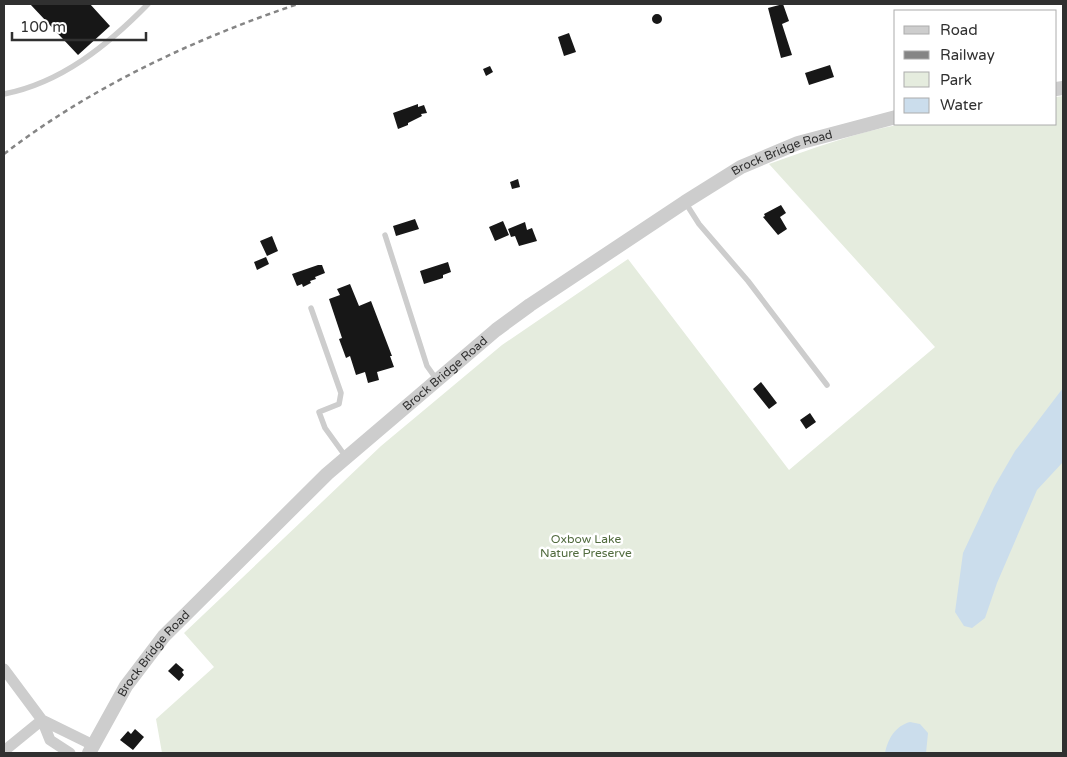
<svg xmlns="http://www.w3.org/2000/svg" width="1067" height="757" font-family="'Varela Round',sans-serif">
  <style>
    .green { fill: #e5ecde }
    .water { fill: #cbddec }
    .building { fill: #171717 }
    .lines { fill: none; stroke-linecap: round; stroke-linejoin: round }
    .service { stroke: #cdcdcd; stroke-width: 5.5 }
    .minor { stroke: #cdcdcd; stroke-width: 11 }
    .tertiary { stroke: #cdcdcd; stroke-width: 14 }
    .rail { stroke: #858585; stroke-width: 2.5; stroke-dasharray: 5 4; stroke-linecap: butt }
    .labels { text-anchor: middle; stroke-width: 5; stroke-linejoin: round; paint-order: stroke }
    .street-label { font-size: 12px; fill: #303030; stroke: #fff }
    .park-label { font-size: 12px; fill: #516b3e; stroke: #fff }
  </style>
  <rect width="100%" height="100%" fill="#fff"/>
  <path class="green" d="M1063 96V753H162L156 719 214 667 184 633 381 446 502 345 628 259 789 470 935 347 769 164C812 149 856 132 902 124H1056V97Z"/>
  <path class="water" d="M1063 388V462L1037 490 997 583 985 618 972 628 964 626 955 612 963 553 994 487 1015 451Z
    M910 722 920 724 928 733 926 753H885C888 739 895 726 910 722Z"/>
  <path class="building" d="M30 4H90L110 26 78 55Z
    M783 4 789 21 782 24 792 55 781 58 768 8Z
    M652 19a5 5 0 1 1 10 0a5 5 0 1 1-10 0Z
    M569 33 576 52 564 56 558 37Z
    M830 65 834 77 809 85 805 73Z
    M490 66 493 72 486 76 483 69Z
    M418 104V107L424 105 427 113 421 114 422 116 408 123V125L398 129 393 113Z
    M518 179 520 187 512 189 510 182Z
    M781 205 786 213 780 217 787 229 778 235 763 217 765 216 764 214Z
    M415 219 419 229 396 236 393 226Z
    M503 221 509 235 495 241 489 227Z
    M525 222 527 230 532 228 537 241 519 246 515 236 511 237 508 229Z
    M272 236 278 251 267 256 260 241Z
    M266 257 269 264 257 270 254 262Z
    M448 262 451 272 443 275V278L424 284 420 271Z
    M318 265H322L325 273 315 277 316 279 310 281 311 283 303 287 302 284 297 286 292 274Z
    M350 284 359 306 371 301 392 356H390L394 367 377 372 379 380 368 383 365 372 356 375 350 356 346 358 339 339 342 338 329 299 340 295 337 289Z
    M761 382 777 403 769 409 753 389Z
    M810 413 816 422 806 429 800 420Z
    M176 663 184 670 182 672 184 675 179 681 168 671Z
    M135 729 144 737 133 750 120 740 128 731 131 734Z"/>
  <g class="lines">
    <path class="service" d="M4 94C61 83 108 45 148 4
      M685 202 699 224 748 281 827 385
      M385 235 427 366 437 380
      M311 308 341 393 339 404 319 412 325 428 346 457"/>
    <path class="minor" d="M4 669 42 720 4 751
      M70 753 50 740 42 720 93 745"/>
    <g class="tertiary">
      <path d="M1056 89 1063 88"/>
      <path id="s1" d="M89 753 126 686 164 636 327 474 496 330 530 305 685 202 741 167 798 143 896 117"/>
    </g>
    <path class="rail" d="M4 154C91 87 194 39 298 4"/>
  </g>
  <g class="labels">
    <g class="street-label">
      <text dy="4" stroke="none"><textPath href="#s1" startOffset="929">Brock Bridge Road</textPath></text>
      <text dy="4" stroke="none"><textPath href="#s1" startOffset="524">Brock Bridge Road</textPath></text>
      <text dy="4" stroke="none"><textPath href="#s1" startOffset="119">Brock Bridge Road</textPath></text>
    </g>
    <g class="park-label">
      <text x="586" y="543">Oxbow Lake<tspan x="586" dy="14">Nature Preserve</tspan></text>
    </g>
  </g>
  <rect width="1067" height="757" fill="none" stroke="#303030" stroke-width="10"/>
  <rect x="894" y="10" width="162" height="115" fill="#ffffff" stroke="#acacac"/>
  <rect x="904" y="26" width="25" height="8" fill="#cdcdcd" stroke="#acacac"/>
  <text x="940" y="35" font-size="15" fill="#303030">Road</text>
  <rect x="904" y="51" width="25" height="8" fill="#858585" stroke="#acacac"/>
  <text x="940" y="60" font-size="15" fill="#303030">Railway</text>
  <rect x="904" y="72" width="25" height="15" fill="#e5ecde" stroke="#acacac"/>
  <text x="940" y="85" font-size="15" fill="#303030">Park</text>
  <rect x="904" y="98" width="25" height="15" fill="#cbddec" stroke="#acacac"/>
  <text x="940" y="110" font-size="15" fill="#303030">Water</text>
  <path d="M12 32v8h134v-8" fill="none" stroke="#303030" stroke-width="2.5"/>
  <text x="20" y="32" font-size="15" fill="#303030" stroke="#ffffff" stroke-width="4" paint-order="stroke">100 m</text>
</svg>
